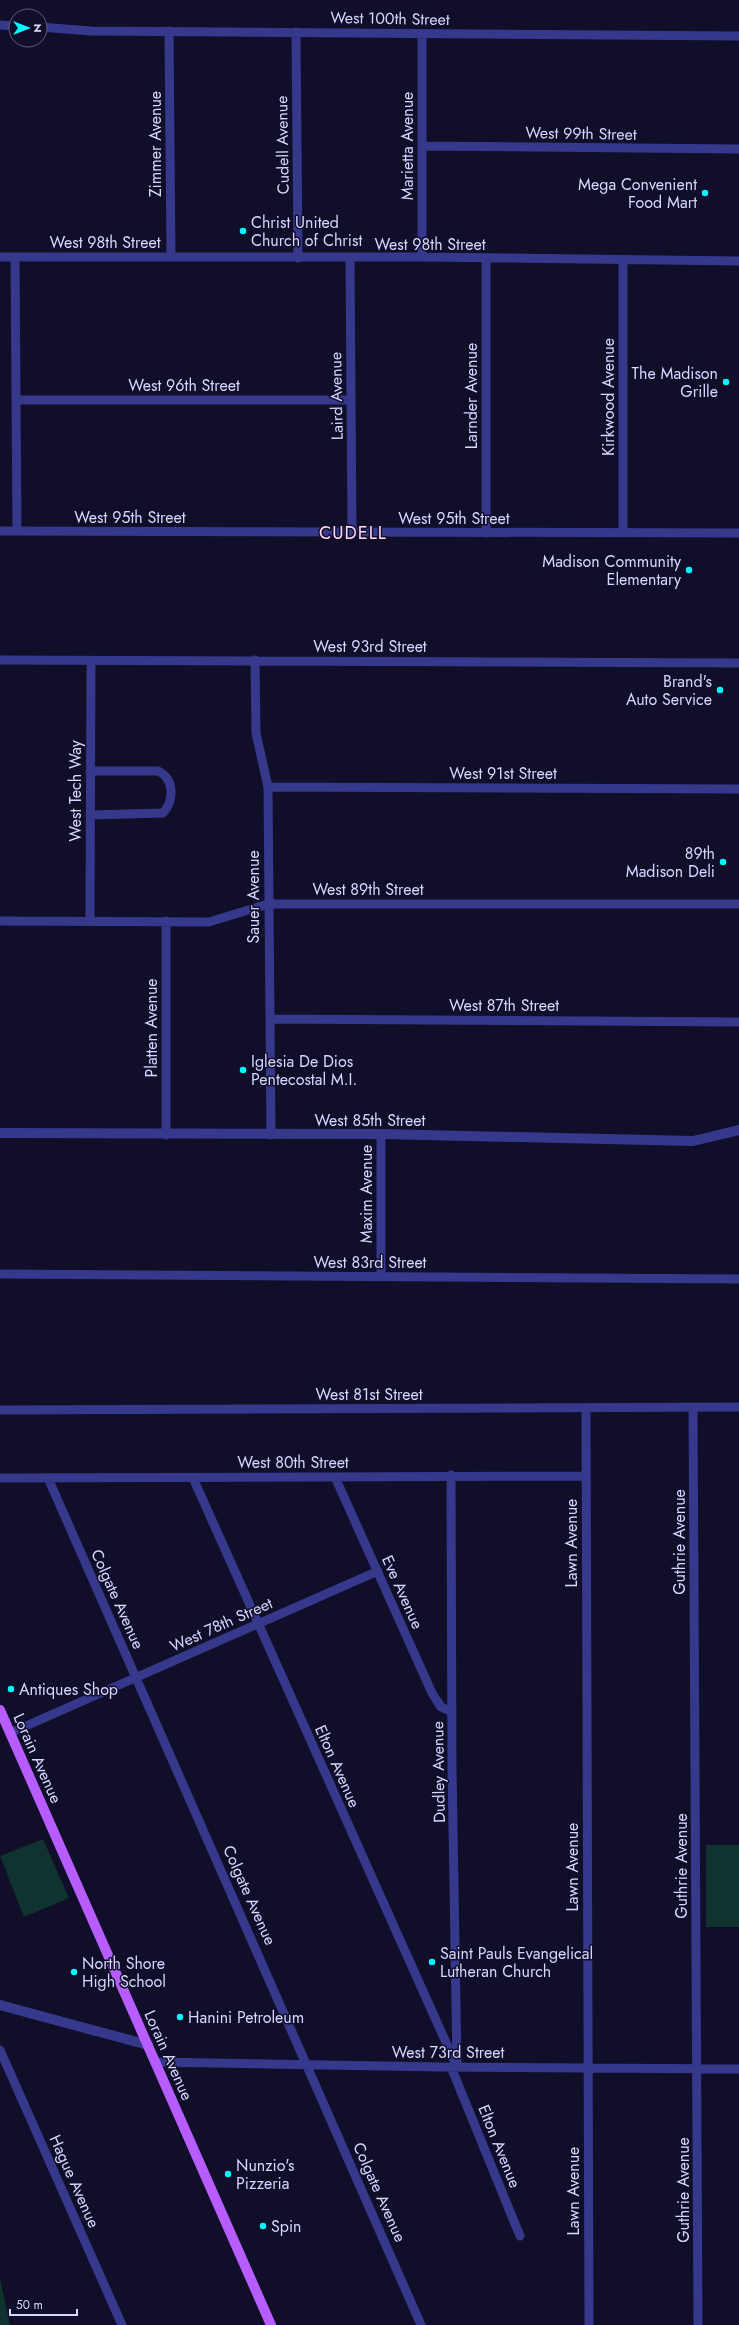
<svg xmlns="http://www.w3.org/2000/svg" width="739" height="2325" font-family="Jost,sans-serif">
  <style>
    .green { fill: #103330 }
    .lines { fill: none; stroke-linecap: round; stroke-linejoin: round }
    .minor { stroke: #35388b; stroke-width: 9 }
    .tertiary { stroke: #35388b; stroke-width: 10 }
    .primary { stroke: #b75dff; stroke-width: 10 }
    .poi-dot { fill: #02f8ff; stroke: #100e29; stroke-width: 1.5 }
    .labels { text-anchor: middle; stroke-width: 3; stroke-linejoin: round; paint-order: stroke }
    .street-label { font-size: 16px; fill: #d7d6ff; stroke: #100e29 }
    .poi-label { font-size: 16px; fill: #d7d6ff; stroke: #100e29; text-anchor: start }
    .quarter-label { font-size: 18px; letter-spacing: 1px; fill: #ffd8f3; stroke: #100e29 }
  </style>
  <rect width="100%" height="100%" fill="#100e29"/>
  <path class="green" d="M43 1839 69 1898 24 1917 0 1856Z
    M706 1845H739V1927H706Z
    M0 2278 10 2325H0Z"/>
  <g class="lines">
    <path class="minor" d="M0 25 16 26
      M40 27 91 31 739 36
      M169 31 171 257
      M296 32 298 258
      M422 34V257
      M422 146 739 149
      M0 257H422L739 261
      M15 257 17 531
      M350 258 352 532
      M486 259V533
      M623 260V533
      M17 400H351
      M0 531 739 533
      M0 660 739 663
      M255 660 256 733 268 787 271 1135
      M268 787 739 789
      M90 815 163 813C174 801 175 779 158 771H90
      M0 921 209 922 268 904H739
      M90 921 91 661
      M166 921V1135
      M270 1019 739 1022
      M381 1134V1277
      M0 1274 739 1279
      M693 1407 698 2325
      M586 1409 589 2325
      M0 1410 739 1407
      M451 1475 452 1768 457 2064
      M335 1477 432 1693 441 1707 452 1712
      M0 1478 586 1476
      M48 1478 421 2325
      M193 1478 457 2067
      M10 1733 378 1571
      M0 2050 122 2325
      M156 2062 441 2067 739 2069
      M451 2067 520 2236"/>
    <path class="tertiary" d="M0 1133 381 1134 693 1141 739 1130
      M0 2005 148 2045"/>
    <path class="primary" d="M0 1710 271 2325"/>
  </g>
  <g class="poi-dot">
    <circle cx="705" cy="193" r="4"/>
    <circle cx="243" cy="231" r="4"/>
    <circle cx="726" cy="382" r="4"/>
    <circle cx="689" cy="570" r="4"/>
    <circle cx="720" cy="690" r="4"/>
    <circle cx="723" cy="862" r="4"/>
    <circle cx="243" cy="1070" r="4"/>
    <circle cx="11" cy="1689" r="4"/>
    <circle cx="432" cy="1962" r="4"/>
    <circle cx="74" cy="1972" r="4"/>
    <circle cx="180" cy="2017" r="4"/>
    <circle cx="228" cy="2174" r="4"/>
    <circle cx="263" cy="2226" r="4"/>
  </g>
  <g class="labels">
    <g class="street-label">
      <text transform="translate(390 18) rotate(1)" y="6">West 100th Street</text>
      <text transform="translate(581 133) rotate(1)" y="6">West 99th Street</text>
      <text transform="translate(155 144) rotate(-90)" y="6">Zimmer Avenue</text>
      <text transform="translate(282 145) rotate(-91)" y="6">Cudell Avenue</text>
      <text transform="translate(407 146) rotate(-90)" y="6">Marietta Avenue</text>
      <text x="105" y="248">West 98th Street</text>
      <text x="430" y="250">West 98th Street</text>
      <text x="184" y="391">West 96th Street</text>
      <text transform="translate(336 396) rotate(-91)" y="6">Laird Avenue</text>
      <text transform="translate(471 396) rotate(-90)" y="6">Larnder Avenue</text>
      <text transform="translate(608 397) rotate(-90)" y="6">Kirkwood Avenue</text>
      <text x="130" y="523">West 95th Street</text>
      <text x="454" y="524">West 95th Street</text>
      <text x="370" y="652">West 93rd Street</text>
      <text x="503" y="779">West 91st Street</text>
      <text transform="translate(75 791) rotate(-90)" y="6">West Tech Way</text>
      <text x="368" y="895">West 89th Street</text>
      <text transform="translate(253 897) rotate(-90)" y="6">Sauer Avenue</text>
      <text x="504" y="1011">West 87th Street</text>
      <text transform="translate(151 1028) rotate(-90)" y="6">Platten Avenue</text>
      <text x="370" y="1126">West 85th Street</text>
      <text transform="translate(366 1194) rotate(-90)" y="6">Maxim Avenue</text>
      <text x="370" y="1268">West 83rd Street</text>
      <text x="369" y="1400">West 81st Street</text>
      <text x="293" y="1468">West 80th Street</text>
      <text transform="translate(679 1542) rotate(-90)" y="6">Guthrie Avenue</text>
      <text transform="translate(571 1543) rotate(-90)" y="6">Lawn Avenue</text>
      <text transform="translate(403 1592) rotate(66)" y="6">Eve Avenue</text>
      <text transform="translate(118 1599) rotate(66)" y="6">Colgate Avenue</text>
      <text transform="translate(221 1624) rotate(-24)" y="6">West 78th Street</text>
      <text transform="translate(38 1758) rotate(66)" y="6">Lorain Avenue</text>
      <text transform="translate(338 1766) rotate(66)" y="6">Elton Avenue</text>
      <text transform="translate(438 1772) rotate(-91)" y="6">Dudley Avenue</text>
      <text transform="translate(681 1866) rotate(-90)" y="6">Guthrie Avenue</text>
      <text transform="translate(572 1867) rotate(-90)" y="6">Lawn Avenue</text>
      <text transform="translate(250 1895) rotate(66)" y="6">Colgate Avenue</text>
      <text x="448" y="2058">West 73rd Street</text>
      <text transform="translate(169 2055) rotate(66)" y="6">Lorain Avenue</text>
      <text transform="translate(500 2146) rotate(68)" y="6">Elton Avenue</text>
      <text transform="translate(75 2181) rotate(66)" y="6">Hague Avenue</text>
      <text transform="translate(683 2190) rotate(-90)" y="6">Guthrie Avenue</text>
      <text transform="translate(573 2191) rotate(-90)" y="6">Lawn Avenue</text>
      <text transform="translate(380 2192) rotate(66)" y="6">Colgate Avenue</text>
    </g>
    <g class="poi-label">
      <text x="697" y="190" text-anchor="end">Mega Convenient<tspan x="697" dy="18">Food Mart</tspan></text>
      <text x="251" y="228">Christ United<tspan x="251" dy="18">Church of Christ</tspan></text>
      <text x="718" y="379" text-anchor="end">The Madison<tspan x="718" dy="18">Grille</tspan></text>
      <text x="681" y="567" text-anchor="end">Madison Community<tspan x="681" dy="18">Elementary</tspan></text>
      <text x="712" y="687" text-anchor="end">Brand's<tspan x="712" dy="18">Auto Service</tspan></text>
      <text x="715" y="859" text-anchor="end">89th<tspan x="715" dy="18">Madison Deli</tspan></text>
      <text x="251" y="1067">Iglesia De Dios<tspan x="251" dy="18">Pentecostal M.I.</tspan></text>
      <text x="19" y="1695">Antiques Shop</text>
      <text x="440" y="1959">Saint Pauls Evangelical<tspan x="440" dy="18">Lutheran Church</tspan></text>
      <text x="82" y="1969">North Shore<tspan x="82" dy="18">High School</tspan></text>
      <text x="188" y="2023">Hanini Petroleum</text>
      <text x="236" y="2171">Nunzio's<tspan x="236" dy="18">Pizzeria</tspan></text>
      <text x="271" y="2232">Spin</text>
    </g>
    <g class="quarter-label">
      <text x="353" y="539">CUDELL</text>
    </g>
  </g>
  <g transform="translate(28 28) rotate(90)"><circle r="19" fill="#100e29" stroke="#605e7f"/>
  <path d="M0-3L7 15L0 10L-7 15Z" fill="#02f8ff"/>
  <text y="-6" font-size="11" font-weight="bold" text-anchor="middle" fill="#d7d6ff">N</text>
  </g>
  <path d="M10 2309v6h67v-6" fill="none" stroke="#d7d6ff" stroke-width="2"/>
  <text x="16" y="2309" font-size="12" fill="#d7d6ff" stroke="#100e29" stroke-width="3" paint-order="stroke">50 m</text>
</svg>
